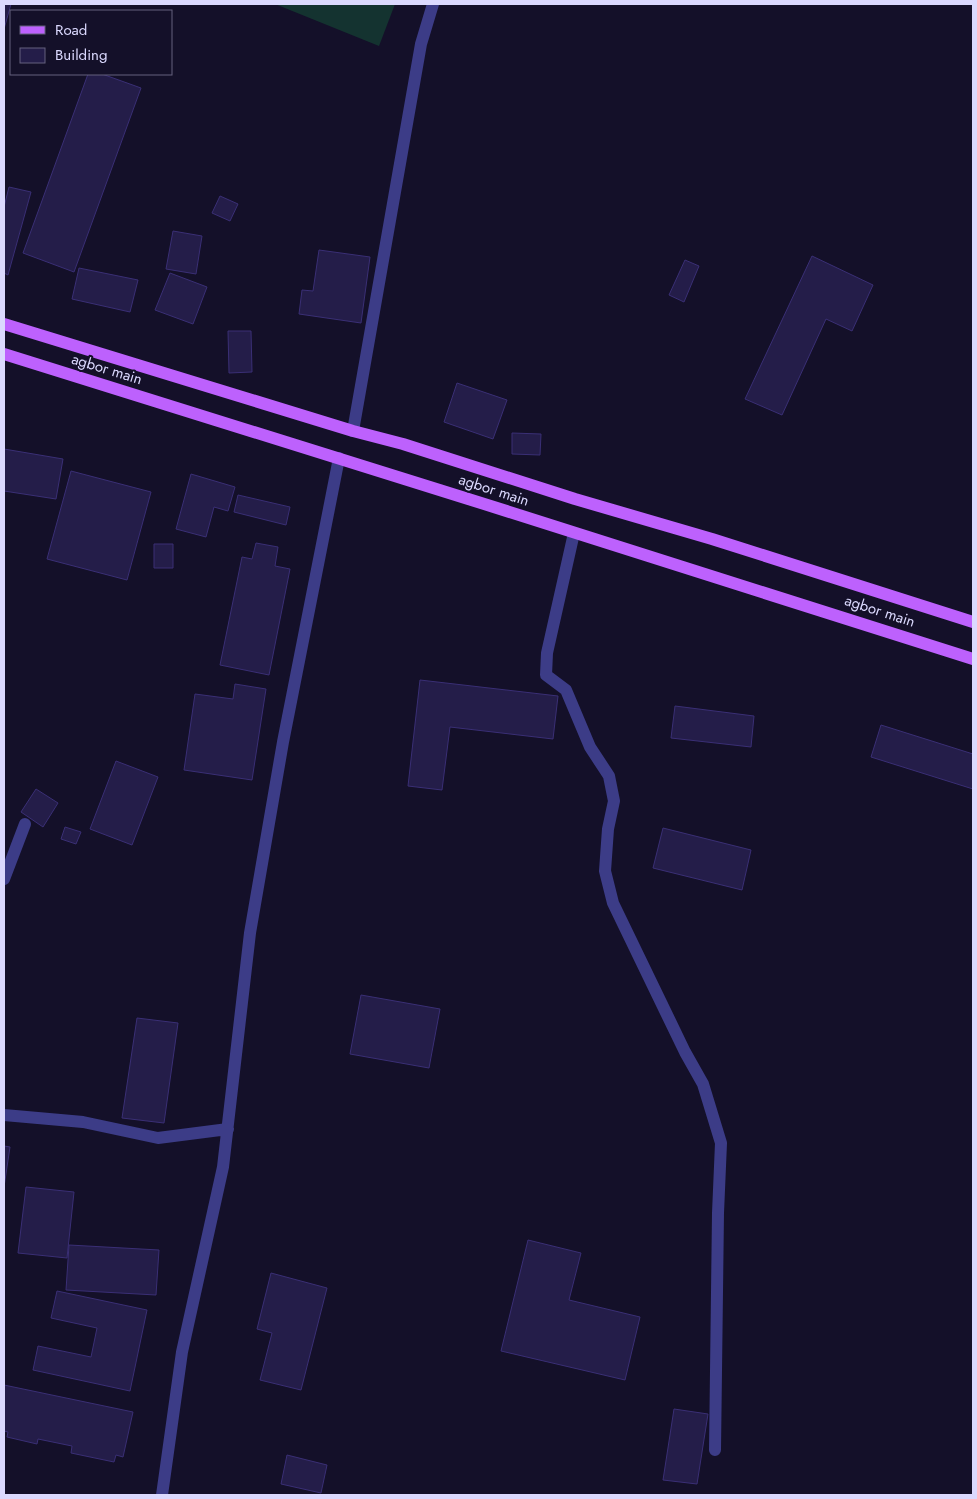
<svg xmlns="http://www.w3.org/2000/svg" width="977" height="1499" font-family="Jost,sans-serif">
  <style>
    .green { fill: #143330 }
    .building { fill: #241d49; stroke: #3a2f75 }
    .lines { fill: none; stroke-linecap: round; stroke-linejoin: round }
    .minor { stroke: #3c3c87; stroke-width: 12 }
    .major { stroke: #bd61fd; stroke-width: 12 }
    .labels { text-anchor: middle; stroke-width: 4; stroke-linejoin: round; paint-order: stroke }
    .street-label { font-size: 15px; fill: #dbd9fe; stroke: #141029 }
  </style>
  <rect width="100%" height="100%" fill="#141029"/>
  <path class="green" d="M275 4H395L379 46Z"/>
  <path class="building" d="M4 4H11L4 29Z
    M88 74H102L141 88 74 272 23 253Z
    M9 187 31 192 8 275 4 273V207Z
    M220 196 238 204 230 221 212 213Z
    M173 231 202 236 196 274 166 269Z
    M319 250 370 257 361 323 299 314 302 290 313 291Z
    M812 256 873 285 852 331 826 319 782 415 745 399Z
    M685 260 699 266 684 302 669 295Z
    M79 268 138 280 130 312 72 299Z
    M170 273 207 287 193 324 155 310Z
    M228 331H251L252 372 229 373Z
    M457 383 507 400 493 439 444 422Z
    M512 433 541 434 540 455 512 454Z
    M4 449 63 459 56 499 4 491Z
    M71 471 151 492 127 580 47 559Z
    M191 474 235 487 228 511 214 507 206 537 176 529Z
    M238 495 290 507 286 525 234 512Z
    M256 543 278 547 275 566 290 569 269 675 220 665 242 557 252 559Z
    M154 544H173V568H154Z
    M420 680 558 696 553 739 450 727 442 790 408 786Z
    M235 684 266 689 252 780 184 770 195 694 233 699Z
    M675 706 754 716 751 747 671 738Z
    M881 725 973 754V789L871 757Z
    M116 761 158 777 132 845 90 829Z
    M36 789 58 803 43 827 21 812Z
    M65 827 81 832 76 844 61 839Z
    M663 828 751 850 742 890 653 868Z
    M361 995 440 1009 429 1068 350 1054Z
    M137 1018 178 1023 164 1123 122 1118Z
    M4 1146 10 1147 4 1187Z
    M26 1187 74 1192 67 1258 18 1253Z
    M528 1240 581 1253 569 1300 640 1317 625 1380 501 1351Z
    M69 1245 159 1250 156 1295 66 1290Z
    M271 1273 327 1288 301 1390 260 1380 272 1333 257 1329Z
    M57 1291 147 1310 130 1391 33 1370 38 1346 91 1357 97 1328 51 1318Z
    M4 1385 133 1412 123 1457 116 1455 114 1462 71 1453 72 1446 38 1439 37 1444 7 1437 8 1432 4 1431Z
    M674 1409 708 1414 697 1484 663 1480Z
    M287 1455 327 1465 321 1493 281 1484Z"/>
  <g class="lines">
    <path class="minor" d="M353 431 421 44 433 4
      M574 533 547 653 546 675 566 690 590 747 609 776 614 801 608 829 605 871 613 903 685 1052 703 1084 721 1143 718 1213 715 1450
      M4 879 25 824
      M4 1115 83 1122 158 1138 228 1129
      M162 1495 182 1352 223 1167 250 933 283 742 339 458"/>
    <path class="major" d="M4 324 353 431 403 444 575 499 712 539 973 622
      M4 354C327 455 651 555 973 659"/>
  </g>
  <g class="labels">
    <g class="street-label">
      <text transform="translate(107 369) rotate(17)" y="5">agbor main</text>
      <text transform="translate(494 490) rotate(18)" y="5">agbor main</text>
      <text transform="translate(880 611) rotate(18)" y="5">agbor main</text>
    </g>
  </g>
  <rect width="977" height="1499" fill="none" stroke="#dbd9fe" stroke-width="10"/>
  <rect x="10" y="10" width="162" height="65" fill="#141029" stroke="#64607e"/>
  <rect x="20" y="26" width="25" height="8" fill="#bd61fd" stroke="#64607e"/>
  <text x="55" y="35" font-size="15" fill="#dbd9fe">Road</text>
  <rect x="20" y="48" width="25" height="15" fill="#241d49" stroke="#64607e"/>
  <text x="55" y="60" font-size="15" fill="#dbd9fe">Building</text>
</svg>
